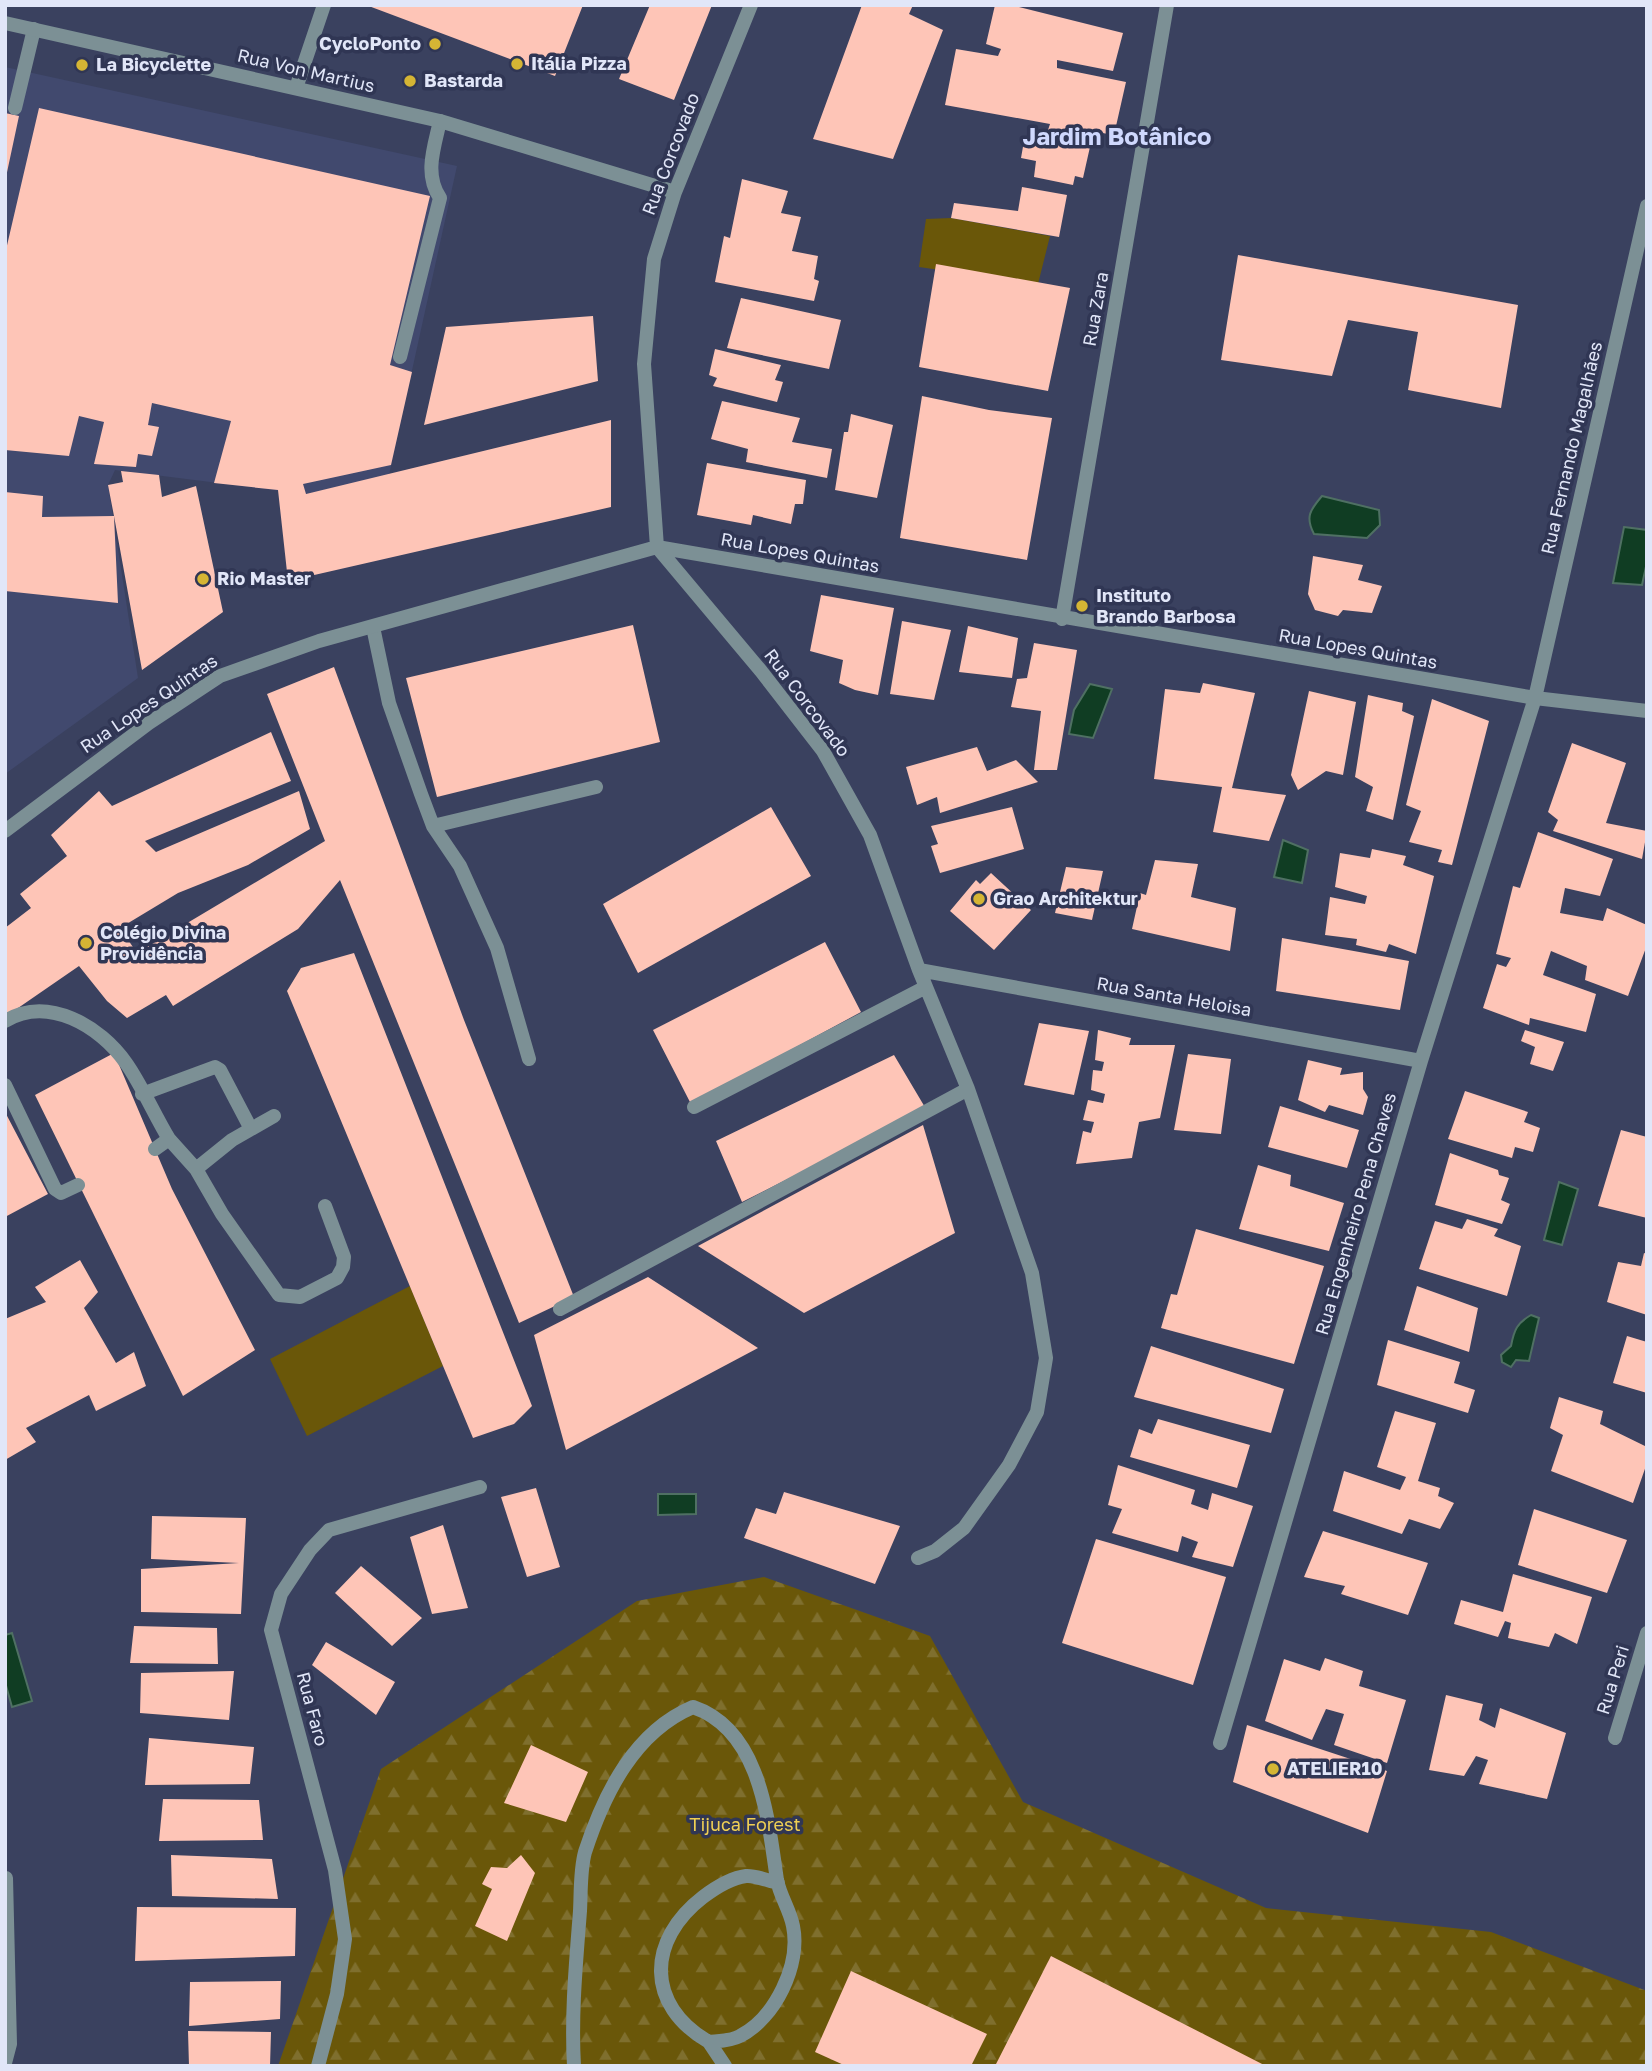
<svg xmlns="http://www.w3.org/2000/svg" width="1652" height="2071" font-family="'Golos Text',sans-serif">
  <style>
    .built { fill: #41496e }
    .forest { fill: url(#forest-firs) }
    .garden { fill: #6a5709 }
    .water { fill: #103d23; stroke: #4f7063; stroke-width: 2 }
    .building { fill: #fec5b7 }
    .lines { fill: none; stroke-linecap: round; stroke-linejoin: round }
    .service { stroke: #7c9095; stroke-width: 14 }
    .minor { stroke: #7c9095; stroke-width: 14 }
    .poi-dot { fill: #d5b534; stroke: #303654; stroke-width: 2.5 }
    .labels { text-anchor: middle; stroke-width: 7; stroke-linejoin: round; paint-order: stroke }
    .poi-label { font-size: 18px; font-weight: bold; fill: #e1e6f8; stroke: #303654; text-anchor: start }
    .street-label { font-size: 18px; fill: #e1e6f8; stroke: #303654 }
    .park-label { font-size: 18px; fill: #efcf54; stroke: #303654 }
    .district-label { font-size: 24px; font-weight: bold; fill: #cfd8fd; stroke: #303654 }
  </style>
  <defs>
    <pattern id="forest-firs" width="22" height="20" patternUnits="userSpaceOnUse" patternTransform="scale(1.75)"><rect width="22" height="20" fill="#6a5709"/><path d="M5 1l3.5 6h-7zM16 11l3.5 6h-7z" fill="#7f6f2e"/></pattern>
  </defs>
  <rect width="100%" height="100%" fill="#3a415f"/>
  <path class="built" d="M5 67 457 166 389 475 306 494 115 470 108 485 138 678 5 774Z"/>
  <path class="forest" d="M764 1577 930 1636 1023 1802 1266 1908 1491 1932 1647 1991V2066H278L381 1769 637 1601Z"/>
  <path class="garden" d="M951 218 1050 236 1038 284 919 267 926 219Z
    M410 1286 443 1366 307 1436 270 1359Z"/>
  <path class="water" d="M1322 496 1379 510 1380 525 1367 538 1314 534C1305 517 1310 510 1322 496Z
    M1624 527 1647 530V562L1642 585 1613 583Z
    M1090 684 1112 689 1093 738 1069 734 1074 710Z
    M1283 840 1308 850 1302 883 1274 877Z
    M1559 1182 1578 1189 1562 1245 1544 1240Z
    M1531 1315 1539 1318 1529 1361 1516 1360 1511 1367 1502 1362 1501 1355 1511 1346C1514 1330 1517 1323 1531 1315Z
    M658 1494H696V1514L658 1515Z
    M12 1633 32 1701 12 1707 5 1682V1635Z"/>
  <path class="building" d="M366 5H583L555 76Z
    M650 5H712L674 100 619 79Z
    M862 5H913L909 14 943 30 893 159 813 139Z
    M995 5H1011L1123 33 1113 71 1057 60V68L1126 82 1114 135 1085 130 1083 136 1092 138 1083 178 1075 176 1073 185 1034 177 1036 161 1021 158 1024 141 1044 142 1050 124 945 105 956 49 998 56 1001 49 986 44Z
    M39 108 430 196 390 365 412 372 391 465 303 484 306 494 611 420V507L288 581 278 490 214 483 231 421 152 403 148 425 159 427 152 456 138 454 136 467 94 464 104 422 79 416 69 456 5 450V254Z
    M5 113 19 116 6 177H5Z
    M742 179 788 191 781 213 801 217 792 251 818 256 814 279 819 281 814 301 715 282 724 236 730 238Z
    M1022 187 1067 195 1059 237 951 218 954 203 1018 211Z
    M1238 255 1518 305 1501 408 1408 390 1418 332 1348 320 1332 376 1221 360Z
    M936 264 1070 288 1048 391 919 367Z
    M741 298 841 320 829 369 727 348Z
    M593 316 598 381 424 425 446 327Z
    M715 349 781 365 775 380 783 382 777 402 713 386 717 378 709 375Z
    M922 396 989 410 1052 418 1027 560 900 538Z
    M722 401 800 418 792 442 832 449 827 478 746 462 748 449 711 439Z
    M851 414 893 425 877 498 835 490 844 432H848Z
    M707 463 806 480 803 504H795L791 524 753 515 751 525 697 515Z
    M121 471 159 475 162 497 196 486 223 612 142 670 114 516 118 603 5 591V492L43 496 42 517 114 516 108 485 123 482Z
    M1313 556 1363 565 1358 580 1382 586 1372 613 1343 610 1338 616 1315 610 1308 594Z
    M821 595 894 608 878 695 855 690 839 683 843 660 810 651Z
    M902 621 951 630 934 700 890 694Z
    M633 625 660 742 437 797 406 678Z
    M968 626 1018 638 1012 678 959 672Z
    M1034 643 1077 650 1057 770H1034L1041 711 1011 707 1017 679 1027 678Z
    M334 667 464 1020 574 1297 519 1323 340 880 298 929 173 1006 166 995 127 1018 107 1001 79 966 5 1017V928L31 908 20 894 67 856 51 835 99 791 112 806 271 732 291 781 145 841 156 852 299 791 310 829 248 865 178 893 120 928 137 953 325 841 267 694Z
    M1203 683 1255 693 1232 788 1286 795 1269 841 1213 832 1222 787 1154 779 1165 689 1200 693Z
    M1309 691 1356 702 1343 775 1326 771 1298 790 1291 775Z
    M1368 695 1403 703 1402 711 1414 716 1393 820 1366 811 1373 787 1355 777Z
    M1432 699 1489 721 1452 865 1438 862 1442 850 1409 842 1421 811 1406 805Z
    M1572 743 1626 763 1606 823 1647 831 1642 859 1553 831 1558 820 1548 812Z
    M977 747 987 771 1016 760 1038 782 940 813 937 797 917 805 906 767Z
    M771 807 811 876 638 973 603 904Z
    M1012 807 1024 849 940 873 931 846 938 844 931 826Z
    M1538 832 1613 859 1600 896 1565 888 1560 913 1603 921 1607 908 1647 925V945L1628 996 1585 980 1587 966 1551 951 1543 975 1596 994 1586 1032 1530 1018 1529 1025 1483 1008 1497 964 1506 967 1511 958 1496 954 1513 886 1520 888Z
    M1372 849 1406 856 1403 865 1434 876 1416 954 1389 944 1386 952 1356 945 1357 939 1325 935 1330 897 1365 904 1367 896 1335 887 1340 853 1370 858Z
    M1155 860 1198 864 1191 897 1236 908 1230 951 1132 929 1140 893 1146 895Z
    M1066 867 1103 871 1092 920 1055 913Z
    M991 873 1031 910 994 950 950 911 976 880 980 884Z
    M1282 938 1409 961 1400 1010 1276 991Z
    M825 942 861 1012 691 1104 653 1030Z
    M354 953 532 1406 514 1424 473 1438 287 991 301 968Z
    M1039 1023 1089 1031 1074 1095 1024 1085Z
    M1098 1030 1131 1038 1129 1045H1175L1160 1118 1139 1122 1132 1158 1076 1164 1083 1131 1091 1133 1094 1122 1083 1120 1088 1100 1103 1103 1105 1094 1091 1090 1093 1070 1102 1071 1104 1062 1095 1060Z
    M1525 1030 1564 1042 1553 1071 1530 1064 1535 1047 1521 1041Z
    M114 1053 172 1189 255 1350 183 1396 35 1095Z
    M1188 1054 1231 1059 1221 1134 1174 1130Z
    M894 1055 926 1109 742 1202 716 1141Z
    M1308 1060 1342 1068 1340 1075 1363 1072V1089L1368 1097 1363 1115 1329 1105 1325 1112 1298 1100Z
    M1465 1091 1528 1112 1524 1122 1540 1128 1533 1152 1515 1147 1512 1158 1448 1139Z
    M1280 1106 1359 1130 1347 1168 1268 1147Z
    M5 1112 48 1194 5 1217Z
    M923 1125 955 1233 804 1313 698 1246Z
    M1621 1130 1647 1137V1218L1598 1206Z
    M1450 1153 1498 1170 1499 1175 1509 1178 1501 1200 1510 1204 1502 1224 1435 1205Z
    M1258 1165 1291 1175 1290 1186 1344 1203 1329 1251 1239 1229Z
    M1467 1219 1498 1229 1494 1236 1521 1246 1507 1296 1419 1269 1435 1221 1462 1229Z
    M1196 1229 1324 1266 1294 1364 1161 1328 1171 1294 1177 1295Z
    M1644 1253 1647 1254V1315L1607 1302 1618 1262 1641 1266Z
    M80 1260 98 1292 84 1308 116 1363 134 1352 146 1386 96 1411 89 1395 26 1428 36 1442 5 1460V1319L46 1302 35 1287Z
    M648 1277 758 1348 566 1450 534 1335Z
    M1417 1286 1478 1308 1469 1352 1404 1330Z
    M1627 1336 1647 1342V1393L1613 1383Z
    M1388 1340 1460 1362 1454 1383 1475 1390 1468 1413 1377 1385Z
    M1151 1346 1284 1389 1271 1433 1134 1397Z
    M1559 1397 1603 1411 1600 1424 1647 1447V1463L1633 1503 1551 1471 1563 1435 1550 1428Z
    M1395 1411 1436 1423 1418 1481 1440 1488 1438 1496 1454 1503 1440 1529 1409 1519 1402 1534 1333 1511 1344 1471 1400 1490 1406 1477 1377 1467Z
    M1158 1419 1250 1445 1237 1488 1130 1457 1139 1429 1152 1434Z
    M1118 1465 1195 1490 1191 1504 1208 1510 1212 1493 1253 1506 1233 1567 1192 1557 1198 1542 1182 1536 1178 1552 1112 1533 1122 1509 1108 1505Z
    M536 1488 560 1567 527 1577 501 1497Z
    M784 1492 900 1526 875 1584 744 1538 756 1508 776 1514Z
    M1534 1509 1627 1540 1607 1593 1518 1565Z
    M152 1516 246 1518 241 1614 141 1612V1569L239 1563 151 1559Z
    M443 1525 468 1608 432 1614 410 1537Z
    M1323 1531 1428 1563 1408 1615 1341 1594 1345 1586 1304 1577Z
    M1096 1539 1226 1577 1193 1685 1062 1643Z
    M361 1566 422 1618 392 1646 335 1593Z
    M1513 1574 1592 1597 1577 1644 1555 1633 1549 1647 1508 1638 1511 1623 1505 1621 1498 1637 1454 1624 1461 1600 1503 1612Z
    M134 1626 217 1628 218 1664 130 1663Z
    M326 1642 395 1682 376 1715 312 1665Z
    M1325 1658 1363 1671 1359 1686 1406 1700 1387 1763 1334 1745 1344 1714 1326 1709 1312 1740 1265 1721 1284 1659 1320 1671Z
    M234 1671 229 1720 140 1713 141 1673Z
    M1446 1695 1483 1704 1479 1720 1495 1728 1500 1708 1566 1733 1547 1799 1479 1784 1488 1760 1476 1756 1464 1776 1429 1770Z
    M1247 1725 1387 1771 1368 1833 1233 1782Z
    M149 1738 254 1747 250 1784 145 1785Z
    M531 1745 588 1772 566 1822 504 1803Z
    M163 1799 259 1800 263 1840 159 1841Z
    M171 1855 272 1859 278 1899 172 1896Z
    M521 1855 535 1873 507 1941 475 1926 492 1889 482 1884 491 1867 507 1868Z
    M137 1907 296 1908 295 1956 135 1961Z
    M1051 1956 1266 2066H995Z
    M851 1971 987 2034 971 2066H846L815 2052Z
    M281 1981 280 2019 189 2026 190 1982Z
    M188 2031 271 2032 270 2066H189Z"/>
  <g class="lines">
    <path class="service" d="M296 88 324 5
      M15 108 34 29
      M400 357 440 198C424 174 434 148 440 121
      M373 627 389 703 421 794 433 826 460 866 497 948 529 1059
      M433 826 596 787
      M5 1021C48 995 100 1026 126 1063 141 1084 155 1116 169 1139
      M5 1085 55 1189 61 1193 78 1185
      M142 1094 215 1067 220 1070 251 1129
      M274 1116 232 1140 196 1169 222 1214 279 1295 300 1297 337 1278 343 1267 344 1257 325 1206
      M155 1149 169 1139 196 1169
      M709 2042 725 2066
      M5 2063 10 2044 6 1878
      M574 2066C571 2014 576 1963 580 1911 581 1893 580 1870 585 1852 604 1794 634 1732 693 1707 761 1730 768 1820 777 1880 780 1896 790 1910 793 1926 801 1965 775 2018 740 2036 731 2041 719 2041 709 2042 645 2005 647 1940 703 1897 715 1888 730 1878 746 1876 755 1875 768 1881 778 1883"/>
    <path class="minor" d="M751 5 675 192 654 259 644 364 657 547 761 671 823 751 870 835 919 970 968 1089 1032 1273 1046 1358 1037 1412 1009 1465 964 1528 935 1551 918 1558
      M5 23 440 121 675 192
      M1062 619 1167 5
      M5 831 149 723 220 676 319 641 657 547 1535 698 1647 711
      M919 970 1421 1061
      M694 1107 926 987
      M560 1309 968 1089
      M1615 1738 1647 1633
      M1220 1743 1421 1061 1535 698 1647 206
      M318 2066 337 1994 345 1939 335 1870 271 1630 281 1594 310 1550 329 1530 480 1487"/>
  </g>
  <g class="poi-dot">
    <circle cx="435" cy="44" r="7"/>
    <circle cx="517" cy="64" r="7"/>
    <circle cx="82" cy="65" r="7"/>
    <circle cx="410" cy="81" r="7"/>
    <circle cx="203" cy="579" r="7"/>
    <circle cx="1082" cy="606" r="7"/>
    <circle cx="979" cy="899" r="7"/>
    <circle cx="86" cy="943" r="7"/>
    <circle cx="1273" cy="1769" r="7"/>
  </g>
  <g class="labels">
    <g class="poi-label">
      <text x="421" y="50" text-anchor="end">CycloPonto</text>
      <text x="531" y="70">Itália Pizza</text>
      <text x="96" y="71">La Bicyclette</text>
      <text x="424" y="87">Bastarda</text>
      <text x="217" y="585">Rio Master</text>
      <text x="1096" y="602">Instituto<tspan x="1096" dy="21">Brando Barbosa</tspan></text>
      <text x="993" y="905">Grao Architektur</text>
      <text x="100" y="939">Colégio Divina<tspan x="100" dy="21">Providência</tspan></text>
      <text x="1287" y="1775">ATELIER10</text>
    </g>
    <g class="street-label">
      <text transform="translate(306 71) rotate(13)" y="6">Rua Von Martius</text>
      <text transform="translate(671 154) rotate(-69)" y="6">Rua Corcovado</text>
      <text transform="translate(1096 309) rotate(-80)" y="6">Rua Zara</text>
      <text transform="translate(1572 448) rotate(-77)" y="6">Rua Fernando Magalhães</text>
      <text transform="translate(800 553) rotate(10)" y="6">Rua Lopes Quintas</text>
      <text transform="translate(1358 649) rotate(10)" y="6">Rua Lopes Quintas</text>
      <text transform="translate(807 703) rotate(53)" y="6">Rua Corcovado</text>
      <text transform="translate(149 704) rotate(-34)" y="6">Rua Lopes Quintas</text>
      <text transform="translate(1174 997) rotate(10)" y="6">Rua Santa Heloisa</text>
      <text transform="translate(1356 1214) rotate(-74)" y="6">Rua Engenheiro Pena Chaves</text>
      <text transform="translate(1613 1680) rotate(-73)" y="6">Rua Peri</text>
      <text transform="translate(312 1709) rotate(75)" y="6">Rua Faro</text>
    </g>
    <g class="park-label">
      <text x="745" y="1831">Tijuca Forest</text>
    </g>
    <g class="district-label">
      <text x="1117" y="145">Jardim Botânico</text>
    </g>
  </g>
  <rect width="1652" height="2071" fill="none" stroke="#e1e6f8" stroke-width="14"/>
</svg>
